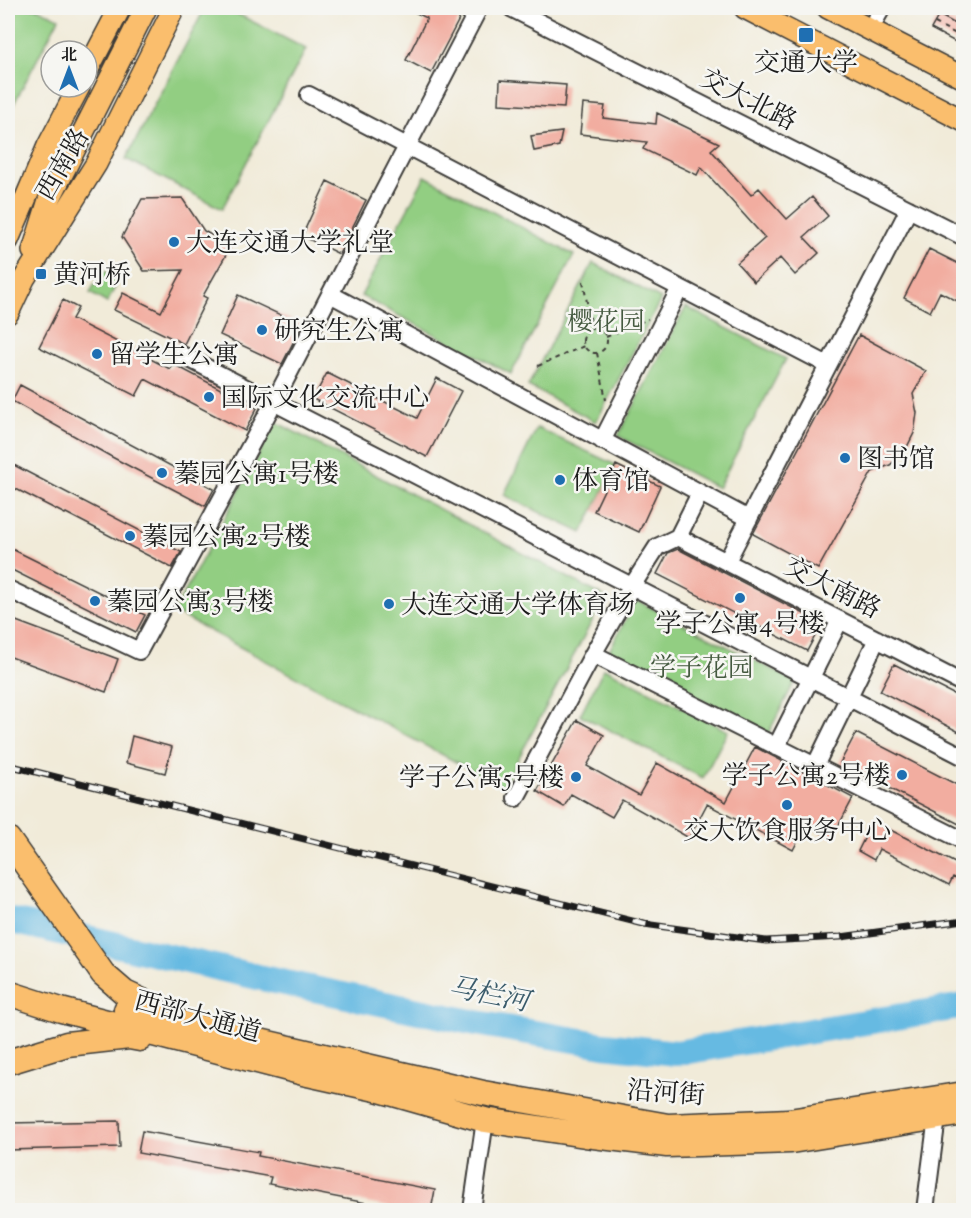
<svg xmlns="http://www.w3.org/2000/svg" width="971" height="1218" font-family="'Sorts Mill Goudy','Noto Serif SC',serif">
  <style>
    .green { fill: #92ce82; stroke: #57754f; stroke-width: 1.5 }
    .lines { fill: none; stroke-linecap: round; stroke-linejoin: round }
    .river { stroke: #66bae2; stroke-width: 26 }
    .building { fill: #f2ada0 }
    .minor-casing { stroke: #3c3b38; stroke-width: 20 }
    .major-casing { stroke: #3c3b38; stroke-width: 24 }
    .highway-casing { stroke: #3c3b38; stroke-width: 27 }
    .path { stroke: #3c3b38; stroke-width: 2; stroke-dasharray: 4.5 4.5; stroke-linecap: butt }
    .minor { stroke: #fff; stroke-width: 16 }
    .major { stroke: #fabe6d; stroke-width: 21 }
    .highway { stroke: #fabe6d; stroke-width: 24 }
    .rail-casing { stroke: #1c1c1c; stroke-width: 7 }
    .rail { stroke: #f6f6f2; stroke-width: 4.5; stroke-dasharray: 14; stroke-linecap: butt }
    .poi-dot { fill: #1f6fb2; stroke: #f6f6f2; stroke-width: 2 }
    .labels { text-anchor: middle; stroke-width: 5; stroke-linejoin: round; paint-order: stroke }
    .poi-label { font-size: 26px; fill: #1c1c1c; stroke: #f6f6f2; text-anchor: start }
    .street-label { font-size: 26px; fill: #1c1c1c; stroke: #f6f6f2 }
    .park-label { font-size: 26px; fill: #455a40; stroke: #f6f6f2 }
    .water-label { font-size: 27px; font-style: italic; fill: #3a5b6b; stroke: #f6f6f2 }
  </style>
  <rect width="100%" height="100%" fill="#f6f6f2"/>
  <filter id="ink" filterUnits="userSpaceOnUse"><feTurbulence type="fractalNoise" baseFrequency=".0167" numOctaves="2"/><feDisplacementMap in="SourceGraphic" scale="12" xChannelSelector="R" yChannelSelector="G"/><feConvolveMatrix kernelMatrix="1 2 1 2 8 2 1 2 1" color-interpolation-filters="sRGB"/></filter>
  <filter id="wash" filterUnits="userSpaceOnUse"><feTurbulence type="fractalNoise" baseFrequency=".008" numOctaves="4" result="noise"/><feDisplacementMap in="SourceGraphic" scale="24" xChannelSelector="R" yChannelSelector="G"/><feGaussianBlur stdDeviation="1.35" result="paint"/><feColorMatrix in="noise" values="0 0 0 0 0 0 0 0 0 0 0 0 0 0 0 0 0 1.4 0 .05"/><feComposite in="paint" operator="in"/></filter>
  <g filter="url(#wash)">
    <rect width="100%" height="100%" fill="#f1ebd9"/>
    <path class="green" d="M8 8H37L59 18 8 115Z
      M205 8H226L306 49 222 209 126 159Z
      M425 176 574 255 511 374 361 296Z
      M593 263 661 299 596 422 528 386Z
      M102 270 119 279 107 303 90 293Z
      M686 307 786 359 718 488 618 436Z
      M276 422 605 597 503 787 174 612Z
      M537 428 616 465 582 533 504 495Z
      M636 600 795 681 768 734 608 653Z
      M604 668 728 731 703 778 580 715Z"/>
    <g class="lines">
      <path class="river" d="M8 920 271 980 471 1022 604 1045 676 1053 964 1006"/>
    </g>
    <g id="blocks">
      <path class="building" d="M406 8H465L431 73 406 60 427 18Z
        M939 15 963 28V36L959 44 931 29Z
        M500 80 566 85 564 108 499 104Z
        M583 104 605 106 603 118 656 124 657 113 719 143 711 150 751 195 759 188 787 219 812 197 828 216 804 237 819 253 795 275 780 258 754 282 737 263 765 238 701 167 697 175 643 149 647 142 580 134Z
        M562 132 559 146 534 151 531 136Z
        M327 181 366 200 339 254 302 236Z
        M182 198 204 231 231 246 203 296 207 298 184 344 114 310 123 293 161 312 183 270 144 271 122 237 142 199Z
        M929 249 963 266V304L940 292 930 312 904 298Z
        M238 295 302 325 282 364 220 335Z
        M63 300 78 308 72 319 170 369 173 364 257 408 245 431 145 379 136 396 39 347Z
        M859 335 926 371 913 394 917 413 914 433 905 451 890 465 872 472 818 569 753 534Z
        M327 373 417 418 437 378 461 391 427 457 313 399Z
        M20 385 214 489 205 506 110 456 12 401Z
        M8 462 181 552 172 568 66 513 65 514 8 485Z
        M616 465 660 486 639 532 594 511Z
        M8 547 145 615 136 632 8 568Z
        M678 549 822 623 807 651 657 574 668 553Z
        M8 618 118 659 106 692 8 656Z
        M894 664 963 699V734L880 691Z
        M577 720 604 735 587 766 639 795 657 763 726 802 755 747 853 798 832 838 806 825 793 850 707 804 689 838 622 800 612 817 571 794 564 807 537 791Z
        M856 733 963 788V826L840 763Z
        M132 736 172 747 165 773 126 763Z
        M873 821 963 867V882L953 877 949 885 879 849 874 860 858 851Z
        M119 1121 120 1147 8 1150V1123Z
        M142 1131 259 1152 258 1156 435 1190 431 1210H402L269 1184 271 1177 138 1153Z"/>
    </g>
  </g>
  <g filter="url(#ink)">
    <use href="#blocks" fill-opacity="0" stroke="#3c3b38" stroke-width="1.5"/>
    <g class="lines">
      <g class="minor-casing">
        <path id="minor" d="M511 8 964 237
          M870 29 882 8
          M309 95 828 365
          M330 294 749 519
          M180 354 964 757
          M602 441 680 288
          M678 537 964 684
          M727 561 909 209
          M8 589 139 651 274 402 479 8
          M593 654 964 841
          M776 747 840 620
          M815 766 877 639
          M516 798 593 654 632 586 657 547 678 537 700 493
          M472 1210 485 1120
          M925 1210 936 1125"/>
      </g>
      <g class="major-casing">
        <path id="major" d="M745 8 964 121
          M828 8 964 78
          M87 71 120 8
          M8 240 48 146 79 87
          M33 251 49 200 146 8
          M8 313 24 279 96 164 174 8"/>
      </g>
      <g class="highway-casing">
        <path id="highway" d="M8 839 103 974 125 993 153 1006
          M8 993 61 1010 303 1073 376 1089 485 1120 585 1135 667 1145 791 1141 964 1113
          M126 1010 483 1093 668 1126 789 1121 964 1094
          M8 1062 67 1044 129 1037 140 1039"/>
      </g>
      <path class="path" d="M964 19V23
        M935 23 964 38
        M959 55 964 47
        M583 281 592 329
        M583 341a12 12 0 1 1 24 0a12 12 0 1 1-24 0Z
        M606 337 648 319
        M597 353 606 400
        M538 366 584 346"/>
      <use href="#minor" class="minor"/>
      <use href="#major" class="major"/>
      <use href="#highway" class="highway"/>
      <g class="rail-casing">
        <path id="rail" d="M8 765 644 924 766 941 841 937 964 920"/>
      </g>
      <use href="#rail" class="rail"/>
    </g>
  </g>
  <g class="poi-dot">
    <rect x="798" y="27" width="16" height="16" rx="3"/>
    <circle cx="174" cy="242" r="6"/>
    <rect x="35" y="268" width="12" height="12" rx="3"/>
    <circle cx="262" cy="330" r="6"/>
    <circle cx="97" cy="354" r="6"/>
    <circle cx="209" cy="397" r="6"/>
    <circle cx="845" cy="458" r="6"/>
    <circle cx="162" cy="473" r="6"/>
    <circle cx="560" cy="480" r="6"/>
    <circle cx="130" cy="536" r="6"/>
    <circle cx="740" cy="598" r="6"/>
    <circle cx="95" cy="601" r="6"/>
    <circle cx="389" cy="604" r="6"/>
    <circle cx="902" cy="775" r="6"/>
    <circle cx="576" cy="777" r="6"/>
    <circle cx="787" cy="805" r="6"/>
  </g>
  <g class="labels">
    <g class="poi-label">
      <text x="806" y="71" text-anchor="middle">交通大学</text>
      <text x="186" y="251">大连交通大学礼堂</text>
      <text x="53" y="283">黄河桥</text>
      <text x="274" y="339">研究生公寓</text>
      <text x="109" y="363">留学生公寓</text>
      <text x="221" y="406">国际文化交流中心</text>
      <text x="857" y="467">图书馆</text>
      <text x="174" y="482">蓁园公寓1号楼</text>
      <text x="572" y="489">体育馆</text>
      <text x="142" y="545">蓁园公寓2号楼</text>
      <text x="107" y="610">蓁园公寓3号楼</text>
      <text x="401" y="613">大连交通大学体育场</text>
      <text x="740" y="632" text-anchor="middle">学子公寓4号楼</text>
      <text x="890" y="784" text-anchor="end">学子公寓2号楼</text>
      <text x="564" y="786" text-anchor="end">学子公寓5号楼</text>
      <text x="787" y="839" text-anchor="middle">交大饮食服务中心</text>
    </g>
    <g class="street-label">
      <text transform="translate(749 99) rotate(27)" y="9">交大北路</text>
      <text transform="translate(62 164) rotate(-60)" y="9">西南路</text>
      <text transform="translate(833 587) rotate(27)" y="9">交大南路</text>
      <text transform="translate(198 1016) rotate(15)" y="9">西部大通道</text>
      <text transform="translate(666 1092) rotate(4)" y="9">沿河街</text>
    </g>
    <g class="park-label">
      <text x="606" y="330">樱花园</text>
      <text x="702" y="676">学子花园</text>
    </g>
    <g class="water-label">
      <text transform="translate(489 994) rotate(11)" y="9">马栏河</text>
    </g>
  </g>
  <rect width="971" height="1218" fill="none" stroke="#f6f6f2" stroke-width="30"/>
  <g transform="translate(69 69)"><circle r="28" fill="#f6f6f2" stroke="#9f9f9c" stroke-width="1.5"/>
  <path d="M0-4.5L10 22L0 15L-10 22Z" fill="#1f6fb2"/>
  <text y="-9" font-size="16" font-weight="bold" text-anchor="middle" fill="#1c1c1c">北</text>
  </g>
</svg>
